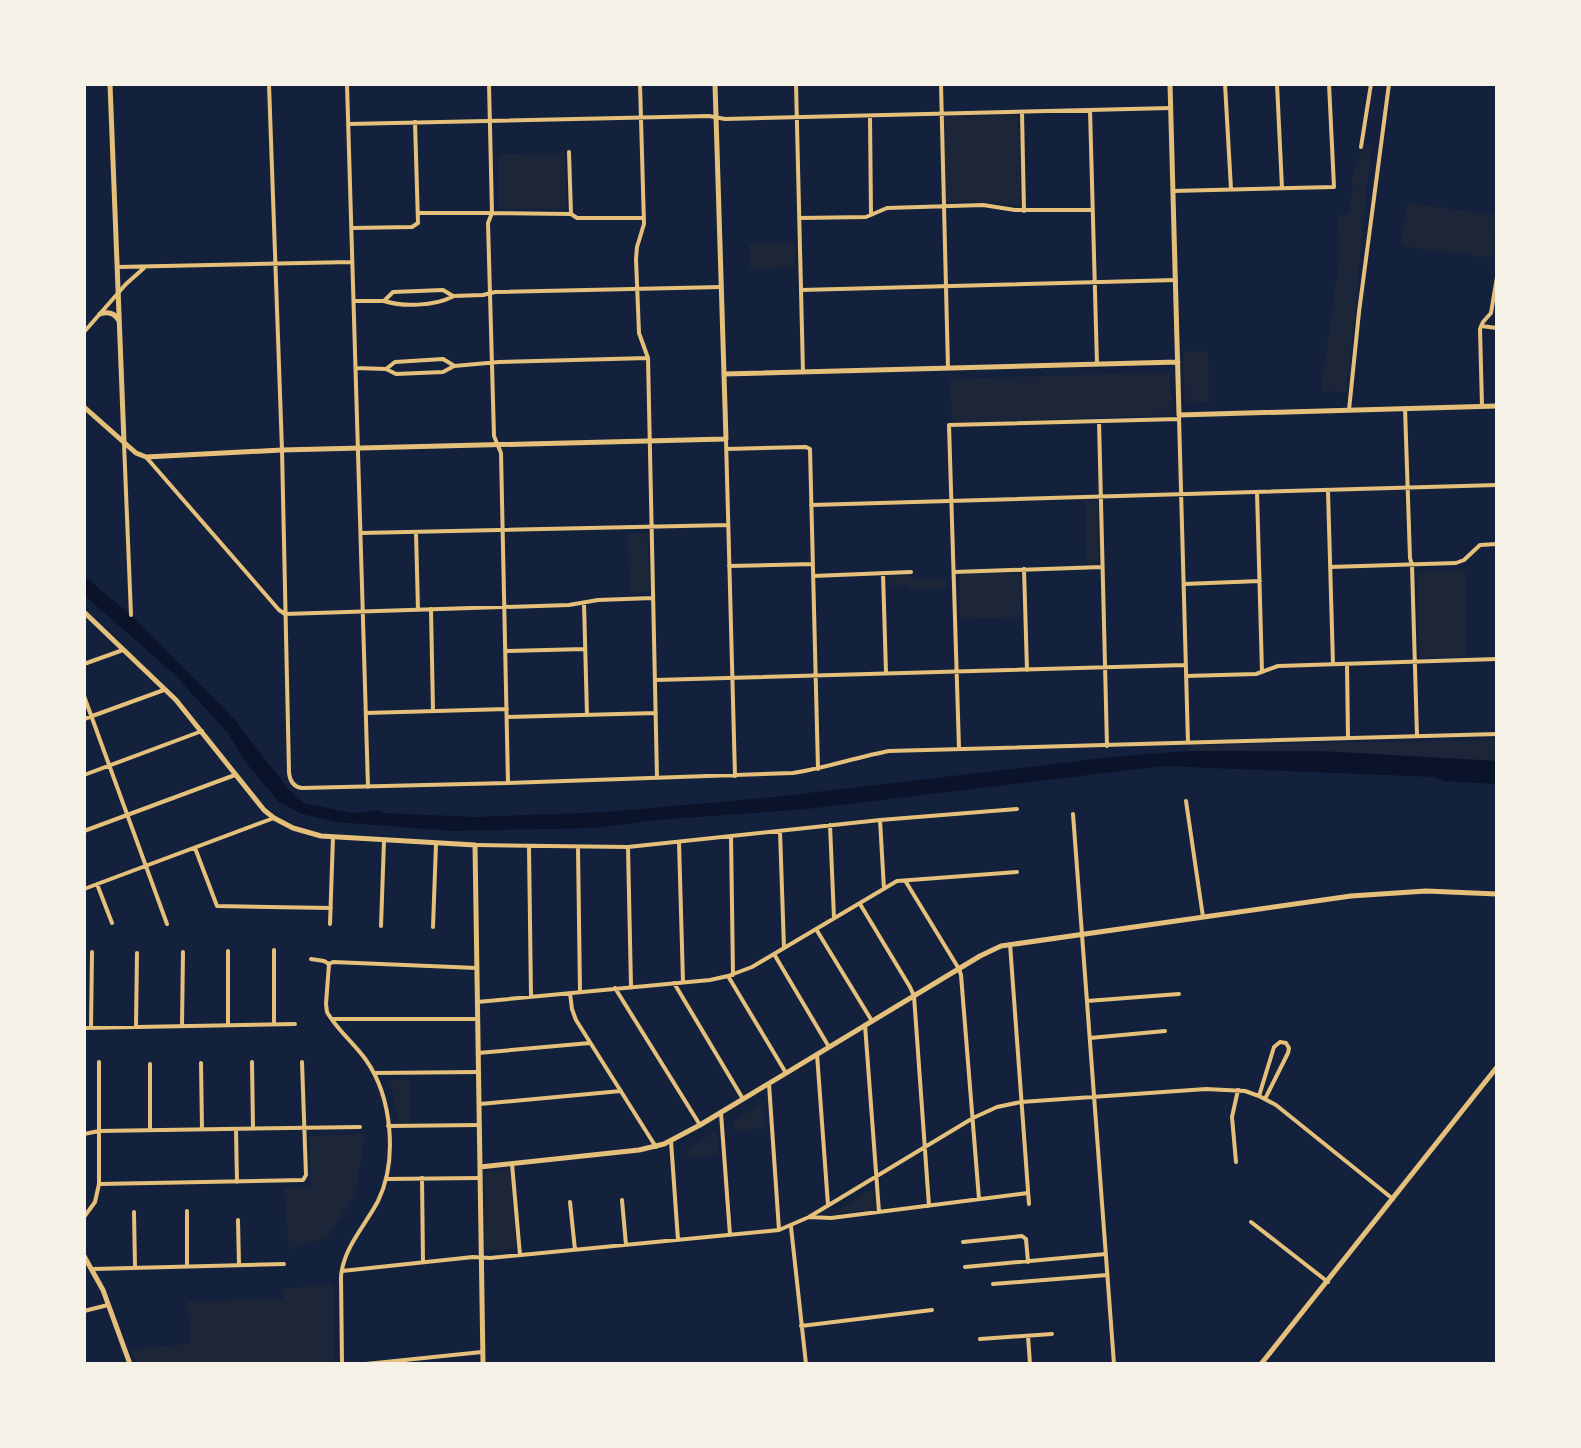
<svg xmlns="http://www.w3.org/2000/svg" width="1581" height="1448" font-family="'Source Sans 3',sans-serif">
  <style>
    .green { fill: #1d2539 }
    .water { fill: #0b132b }
    .lines { fill: none; stroke-linecap: round; stroke-linejoin: round }
    .minor { stroke: #e5c07b; stroke-width: 4 }
    .tertiary { stroke: #e5c07b; stroke-width: 5 }
  </style>
  <rect width="100%" height="100%" fill="#14213d"/>
  <path class="green" d="M1018 114 1021 207 985 202H946L944 116Z
    M1364 146 1371 147 1347 392 1321 391 1340 254 1338 215 1349 214 1353 189 1352 177Z
    M565 153 566 209H499V154Z
    M1407 203 1497 215 1492 258 1401 246Z
    M794 242 795 267 750 269 749 244Z
    M1208 351 1209 402 1185 403 1183 352Z
    M1170 372 1172 415 952 423 950 379Z
    M1085 500H1097L1098 502 1099 561 1095 564H1087Z
    M647 533 650 592 630 593 627 534Z
    M1465 570 1467 657 1419 658 1417 572Z
    M1016 572 1020 575 1022 617 960 619V577L964 573Z
    M910 575 917 580 946 579V588L907 589V585L889 586 888 576Z
    M1497 740V761L1319 751H1187L1190 748 1191 745Z
    M390 1080H410L411 1123H399Z
    M763 1103 765 1128 734 1131 733 1122Z
    M716 1130 719 1155 687 1158 686 1150Z
    M365 1134 355 1193 328 1237 289 1250 284 1188 311 1187 309 1136Z
    M510 1170 517 1248 485 1252 484 1173Z
    M873 1188 876 1210 831 1214H832Z
    M334 1283V1364H136L131 1350 191 1343 187 1301 283 1299 284 1289Z"/>
  <path class="water" d="M84 576 131 615 235 720 288 789 304 803 353 813 379 810 384 813 474 817 606 812 774 797 1113 757 1187 751H1319L1497 761V784L1444 781 1434 777 1163 766 807 809 657 820 597 828 452 831 336 822 302 814 279 802 247 764 227 732 175 675 84 595Z"/>
  <g class="lines">
    <path class="minor" d="M269 84 282 450 289 773C290 781 293 787 302 788L508 783 793 773C826 768 857 757 889 751L1497 734
      M347 84 368 787
      M489 84 492 213 488 223 494 436 501 453 508 783
      M640 84 644 224 637 247 636 259 639 333 648 358 657 778
      M796 84 803 372
      M941 84 948 368
      M1225 84 1231 189
      M1277 84 1282 188
      M1090 110 1097 364
      M1022 113 1024 211
      M870 116 871 215
      M348 124 709 116 725 119 1171 108
      M1361 147 1371 84
      M569 152 571 214
      M1173 191 1334 187 1329 84
      M418 213H492L571 214 577 218H644
      M799 218 866 217 887 208 983 205 1015 210H1093
      M351 228 412 227 418 223 415 122
      M118 267 352 262
      M801 290 1176 280
      M354 301H384L393 292 443 290 453 296 483 295 495 292 721 287
      M384 301C403 307 434 306 452 297
      M1481 326 1497 328
      M84 332 126 284 144 268
      M356 368 386 369 395 362 443 359 453 365
      M386 369 396 374 443 372 454 366 499 362 648 358
      M1482 406 1480 329 1483 322 1491 313 1497 277
      M1405 408 1410 558 1412 565 1417 736
      M1349 410 1359 312 1389 84
      M1179 417 1188 743
      M1099 421 1107 746
      M726 439 735 776
      M124 443 131 615
      M726 449 806 447 810 449 818 769
      M146 457 279 610 285 614 569 605 598 600 653 598
      M1328 491 1333 664
      M1257 492 1262 672
      M811 505 1497 485
      M416 532 418 610
      M361 533 728 525
      M729 566 813 564
      M1330 567 1456 563 1464 560 1480 545 1497 544
      M1024 569 1027 670
      M954 572 1102 567
      M883 573 886 673
      M813 576 911 572
      M1184 584 1260 581
      M584 603 587 715
      M431 609 433 711
      M505 651 585 649
      M84 664 123 650
      M1347 664 1348 738
      M1186 676 1256 674 1278 666 1497 659
      M655 680 1186 665
      M84 696 167 924
      M366 713 507 709
      M507 717 656 713
      M84 719 164 690
      M959 748 949 425 1179 419
      M84 775 202 731
      M1186 801 1203 917
      M1073 814 1114 1364
      M880 820 884 889
      M830 825 834 918
      M84 831 235 775
      M780 831 784 948
      M731 836 733 975
      M679 842 683 982
      M475 845 628 847 880 820 1017 809
      M529 847 531 997
      M628 847 631 987
      M195 848 217 906 331 908
      M578 848 580 992
      M906 882 959 969 961 975 979 1199
      M97 884 112 923
      M84 889 274 818
      M860 904 910 987 914 996 929 1206
      M330 924 333 837
      M381 926 384 841
      M433 927 436 844
      M816 929 872 1021
      M1010 944 1029 1204
      M274 950V1024
      M774 954 829 1047
      M311 959 324 961 329 964 333 962 477 968
      M329 964 326 1004 327 1012C337 1030 354 1043 366 1060 392 1097 398 1160 378 1201 365 1226 343 1248 341 1277L342 1364
      M728 976 786 1073
      M674 983 743 1099
      M615 988 700 1125
      M570 993 572 1009 576 1020 656 1147
      M1087 1001 1179 994
      M477 1002 710 980 728 976 752 967 897 881 1017 872
      M332 1019H478
      M228 1025V951
      M865 1025 879 1212
      M182 1026 183 952
      M136 1027 137 953
      M84 1028 295 1024
      M91 1028 92 952
      M1090 1038 1165 1031
      M478 1053 590 1043
      M817 1054 828 1205
      M252 1062 253 1128
      M201 1063 202 1129
      M150 1064V1130
      M374 1073 478 1072
      M769 1084 779 1230
      M1259 1096 1274 1047 1280 1042 1286 1043 1289 1048 1288 1053 1265 1099
      M480 1104 621 1091
      M721 1113 730 1235
      M388 1126 479 1125
      M236 1129 237 1182
      M84 1134 99 1131 360 1127
      M671 1141 678 1240
      M1236 1162 1232 1117 1238 1090
      M512 1164 520 1255
      M422 1178 423 1262
      M386 1179 479 1178
      M99 1184 303 1180 306 1175 302 1062
      M622 1200 626 1245
      M570 1202 575 1250
      M187 1211V1266
      M134 1212 135 1267
      M84 1217 95 1202 99 1184V1062
      M809 1217 831 1218 1028 1193
      M238 1220 239 1265
      M1251 1222 1328 1282
      M791 1227 806 1364
      M963 1242 1022 1236 1026 1239 1028 1262
      M965 1267 1106 1254
      M93 1269 284 1264
      M342 1271 473 1257 490 1258 779 1230 809 1217 973 1118 997 1107 1021 1102 1206 1089 1245 1091 1259 1096 1276 1105 1393 1199
      M993 1284 1107 1275
      M84 1311 108 1305
      M801 1326 932 1310
      M1028 1336 1030 1364
      M980 1339 1052 1334
      M366 1364 482 1352"/>
    <path class="tertiary" d="M110 84 124 442
      M1170 84 1179 415 1497 406
      M100 314C108 311 115 313 119 321
      M724 374 1178 362
      M84 407 136 453 146 457 282 450 726 439 715 84
      M84 612 176 700 264 810 274 818 293 828 321 836 475 845 483 1364
      M480 1167 639 1150 664 1144 700 1125 980 956 1001 946 1351 896 1426 891 1497 894
      M84 1256 103 1290 130 1364
      M1261 1364 1497 1067"/>
  </g>
  <rect width="1581" height="1448" fill="none" stroke="#f6f1e7" stroke-width="172"/>
</svg>
